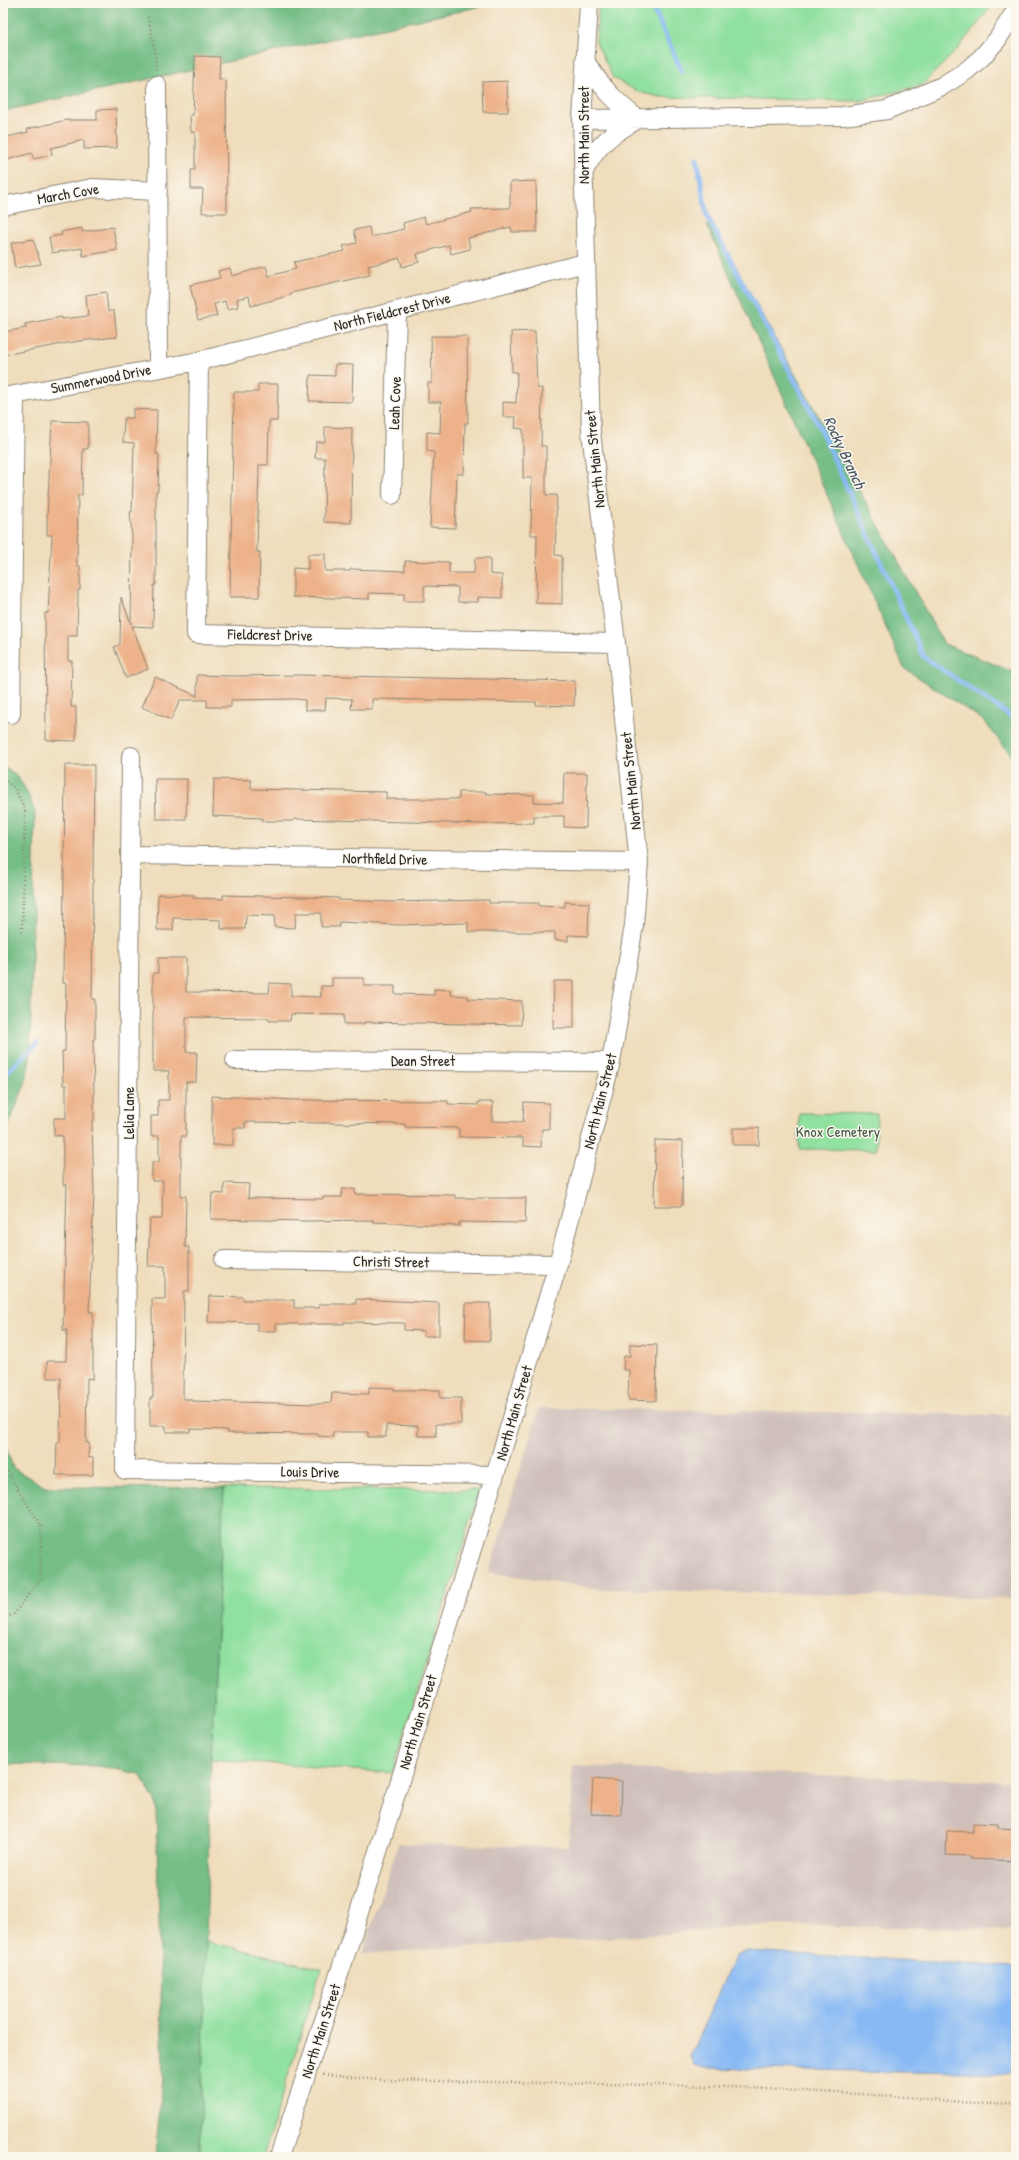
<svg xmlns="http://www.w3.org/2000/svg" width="1019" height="2160" font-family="'Patrick Hand',sans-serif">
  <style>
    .industrial { fill: #cfc0bb }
    .green { fill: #90e0a0; stroke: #5e8666 }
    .forest { fill: #74be86; stroke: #507458 }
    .water { fill: #88b9f4; stroke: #5a7290 }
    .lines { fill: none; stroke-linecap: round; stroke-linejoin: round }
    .stream { stroke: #88b9f4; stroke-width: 5 }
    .building { fill: #edb28a }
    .minor-casing { stroke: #8d8474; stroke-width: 20 }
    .path { stroke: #8d8474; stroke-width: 2.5; stroke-dasharray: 1 3; stroke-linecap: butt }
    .minor { stroke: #fff; stroke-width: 18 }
    .labels { text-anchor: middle; stroke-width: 3; stroke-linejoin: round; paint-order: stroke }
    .street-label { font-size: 15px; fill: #2b2b2b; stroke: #fbf7ec }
    .park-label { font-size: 15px; fill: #445848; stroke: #fbf7ec }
    .water-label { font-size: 16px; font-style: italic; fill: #475667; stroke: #fbf7ec }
  </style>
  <rect width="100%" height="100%" fill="#fbf7ec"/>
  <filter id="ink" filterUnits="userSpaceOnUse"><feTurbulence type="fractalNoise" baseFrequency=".025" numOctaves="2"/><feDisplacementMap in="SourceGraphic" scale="8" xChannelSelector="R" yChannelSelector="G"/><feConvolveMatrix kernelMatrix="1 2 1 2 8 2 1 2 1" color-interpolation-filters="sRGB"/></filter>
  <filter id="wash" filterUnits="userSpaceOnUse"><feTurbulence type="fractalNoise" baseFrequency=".012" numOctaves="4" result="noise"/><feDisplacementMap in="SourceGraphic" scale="16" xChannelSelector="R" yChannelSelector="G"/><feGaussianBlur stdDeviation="0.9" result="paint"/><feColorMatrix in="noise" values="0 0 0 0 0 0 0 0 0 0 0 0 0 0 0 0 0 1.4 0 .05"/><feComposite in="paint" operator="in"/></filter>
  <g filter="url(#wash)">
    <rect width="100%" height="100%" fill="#efddbc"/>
    <path class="industrial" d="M539 1408 1016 1415V1599L600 1589 489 1572Z
      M572 1766 1016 1782V1929L764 1925 665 1934 362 1954 398 1844 569 1847Z"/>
    <path class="green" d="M599 3H994L956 51 922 85 860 101 660 97 639 92 613 78 596 42Z
      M799 1113 877 1114 876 1150 799 1149Z
      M224 1488 480 1490 392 1773 211 1759Z
      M206 1941 321 1969 263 2157H200Z"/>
    <path class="forest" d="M3 3H496L3 111Z
      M711 222 944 644 1016 673V761L983 720 904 668 707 225Z
      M3 766C22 777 29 794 35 813L30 1057 26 1081 8 1127 3 1146Z
      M3 1439 13 1468 45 1487 224 1488 211 1759 200 2157H155L163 2078 156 1803 140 1774 98 1766 3 1764Z"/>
    <path class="water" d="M746 1951 1016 1967V2074L704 2068 694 2065 690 2056 731 1965 736 1956Z"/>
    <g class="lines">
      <path class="stream" d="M651 3 682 72
        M697 158 707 216 819 426 924 657 1016 720
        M3 1076 37 1043"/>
    </g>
    <g id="blocks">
      <path class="building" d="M195 56 220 57 219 79H226L227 213H202L203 189H191V170H195V132H191L190 115H193Z
        M507 81 508 112H483L482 82Z
        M116 109 117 148 84 149V140L51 148 52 155 33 159 32 153 3 161V138L28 132 27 129 67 120H97V110Z
        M536 181 537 232H512L511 227 468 238 470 249 451 254 449 245 417 254 419 262 402 267 400 258 368 266 370 275 291 293V295L251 306 249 296 237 299 238 307 227 309 225 301 214 304 217 316 198 320 190 285 220 278 218 271 230 268 232 276 266 266 269 276 296 269 294 262 345 251 343 246 357 243 354 230 369 227 371 237 404 229 403 223 424 217 426 224 472 212 471 209 510 208V182Z
        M113 227 117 250 83 256 82 248 52 253 49 237 62 235 61 232 82 228V232Z
        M33 239 41 264 15 268 11 243Z
        M106 292 108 311H114L117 337 79 341 3 355V332L26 328 25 324 62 317V319L88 316 86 295Z
        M535 331 537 388H542L541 446H546V495H557L555 555 562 556V604L536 603 537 535H531L532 478H523V429L515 428 516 417H503V402L516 403 517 372H512L511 332Z
        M431 336H467L468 423H465L464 474H457L455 528 430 527 434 452 427 451V432L440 433 441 402H428V383H432Z
        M335 364 353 365 352 402 309 401 310 375 335 376Z
        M258 384H278L277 421H269L268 465H259L257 552H260L259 597H230L234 392H258Z
        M133 409 157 410 156 454H159L158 491H156V585H154L153 627 132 626 148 669 126 678 114 647 120 644 121 597 131 624 132 537 130 512H132L134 443 123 442 124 418H133Z
        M52 421 88 422V449H83L82 495H78L77 565 80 566V590H78L77 636H68V661H72L71 707H76V741L46 740 45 613H48L52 535H47V516Z
        M325 427 352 428 351 523 324 522 325 458H315L316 442H325Z
        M308 554H325V571H350L351 569 405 571V561L449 562V573H474L475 558H490V574L502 575V598L478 597V602H458V587L424 586V601H404V594L369 593V599L293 597V568L308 569Z
        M197 675 231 676 299 675 575 681 574 706 536 705V702L372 699V709H351L352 699 326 698 325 710H305V700L294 699 231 700V707H207V700H180L171 720 142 707 155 677 197 696Z
        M65 765H94L92 999H95V1039H93L94 1097V1121H92L94 1193 89 1312H93V1379L87 1378 86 1443H89L88 1457 93 1458V1475H56L57 1442H60L61 1378H47V1361H66L67 1330H63L67 1185H63V1136L54 1135V1118H66V1085H63L62 1051H65L66 983H63Z
        M564 773H587L586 828 564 827V816H534V823L485 824 294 819V821H262V818L213 816 214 779 251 780V789L386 792V799H459V792H486V794L534 795V802L563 803Z
        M155 779H187L186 819H156Z
        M158 894 194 895 193 898 223 899V895L339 898V900L390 902 489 900V903H539V906L565 907V902L589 903 588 936 568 935V941L555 940V932H468V923L400 925 339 922V927H321V913H296L295 928 274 927 275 916 246 915 245 929H221V920L173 918V930H157Z
        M158 958H186V992L269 993 270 983 291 984V996L321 997V986H332V978H364V986H395V994L434 995V989L451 990V995L468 996V999L522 1001 521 1025 364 1022V1024H344V1015L291 1014 290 1021H269V1018L186 1017V1052H197L196 1082H186V1136H181V1196H186L185 1247H189V1291H184L183 1399H191V1401L319 1404 331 1403 332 1393 369 1394V1387L394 1388V1390H440V1398H461V1424H436V1436H418V1426L386 1425V1437H368V1432H333V1437L318 1436V1434L227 1433V1430L190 1429V1432H166V1426H150V1398H153L152 1299H165V1266H148L150 1219H162L163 1181H152V1162H159V1136H151V1116H158V1100H169V1071H153V973H158Z
        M554 981H574V1028H553Z
        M212 1096 296 1100 448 1101V1104L478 1105V1102H493L492 1121 523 1122 524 1102 549 1103V1129H542L541 1147 523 1146V1138L459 1137V1128L405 1127V1124L245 1122V1128H233V1145H212Z
        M733 1128H759V1145H733Z
        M655 1140 683 1141 682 1206H654Z
        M224 1183 249 1184 248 1198 323 1199V1197H342V1189H355V1194L455 1195V1198H526L525 1223 459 1222V1226L373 1222V1220L306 1221 211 1219 212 1193 224 1194Z
        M209 1296 243 1297V1300H294V1308H319V1304H356V1299L439 1303V1336H424V1331L404 1330V1323L344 1322V1324H276V1331H257V1323L208 1322Z
        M466 1303H490V1341L465 1340Z
        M630 1344 657 1345 656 1401 628 1400 629 1370H623L624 1356H630Z
        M593 1779 622 1781 621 1815 591 1814Z
        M973 1823 998 1824V1828L1016 1829V1861L969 1859 970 1856 946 1855 947 1831 973 1832Z"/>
    </g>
  </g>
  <g filter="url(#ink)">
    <use href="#blocks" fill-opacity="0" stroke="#8d8474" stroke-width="1"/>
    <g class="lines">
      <g class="minor-casing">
        <path id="minor" d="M157 85 158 368
          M582 119 843 116 887 110 942 86 966 71 981 58 997 40 1016 10
          M584 171C599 142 611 135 638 119 614 101 601 86 585 61
          M3 206 92 188 158 191
          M199 361 196 634 616 643
          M3 397 199 361 585 263
          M392 495 397 311
          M11 714 15 395
          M131 756 125 1470 495 1475
          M131 855 639 862
          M235 1060 611 1062
          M224 1260 558 1264
          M279 2157 352 1935 495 1475 558 1264 611 1062 634 925 639 862 616 643 591 432 582 119 589 3"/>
      </g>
      <path class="path" d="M148 17 155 51 156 69
        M3 779 15 789 25 810 22 934
        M3 1465 41 1526 40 1579 14 1614 3 1619
        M323 2075 382 2080 710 2086 894 2096 984 2104 1016 2103"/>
      <use href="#minor" class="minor"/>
    </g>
  </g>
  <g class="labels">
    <g class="street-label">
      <text transform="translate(584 135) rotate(-90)" y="5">North Main Street</text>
      <text transform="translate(68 194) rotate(-10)" y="5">March Cove</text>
      <text transform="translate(392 312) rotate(-14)" y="5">North Fieldcrest Drive</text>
      <text transform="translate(101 379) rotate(-11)" y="5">Summerwood Drive</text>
      <text transform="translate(395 403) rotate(-88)" y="5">Leah Cove</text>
      <text transform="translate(595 459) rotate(-96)" y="5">North Main Street</text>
      <text transform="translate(270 635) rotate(1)" y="5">Fieldcrest Drive</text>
      <text transform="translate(631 781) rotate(-96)" y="5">North Main Street</text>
      <text transform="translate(385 859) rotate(1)" y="5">Northfield Drive</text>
      <text x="423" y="1066">Dean Street</text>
      <text transform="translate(600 1101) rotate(-76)" y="5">North Main Street</text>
      <text transform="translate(129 1113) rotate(-90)" y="5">Lelia Lane</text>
      <text transform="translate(391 1262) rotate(1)" y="5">Christi Street</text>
      <text transform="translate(514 1413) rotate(-74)" y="5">North Main Street</text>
      <text transform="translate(310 1472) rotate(1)" y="5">Louis Drive</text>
      <text transform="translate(418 1722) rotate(-73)" y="5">North Main Street</text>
      <text transform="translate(321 2031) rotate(-72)" y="5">North Main Street</text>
    </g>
    <g class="park-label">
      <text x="838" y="1137">Knox Cemetery</text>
    </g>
    <g class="water-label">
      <text transform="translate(845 452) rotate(65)" y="6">Rocky Branch</text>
    </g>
  </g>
  <rect width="1019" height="2160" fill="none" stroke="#fbf7ec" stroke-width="16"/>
</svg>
